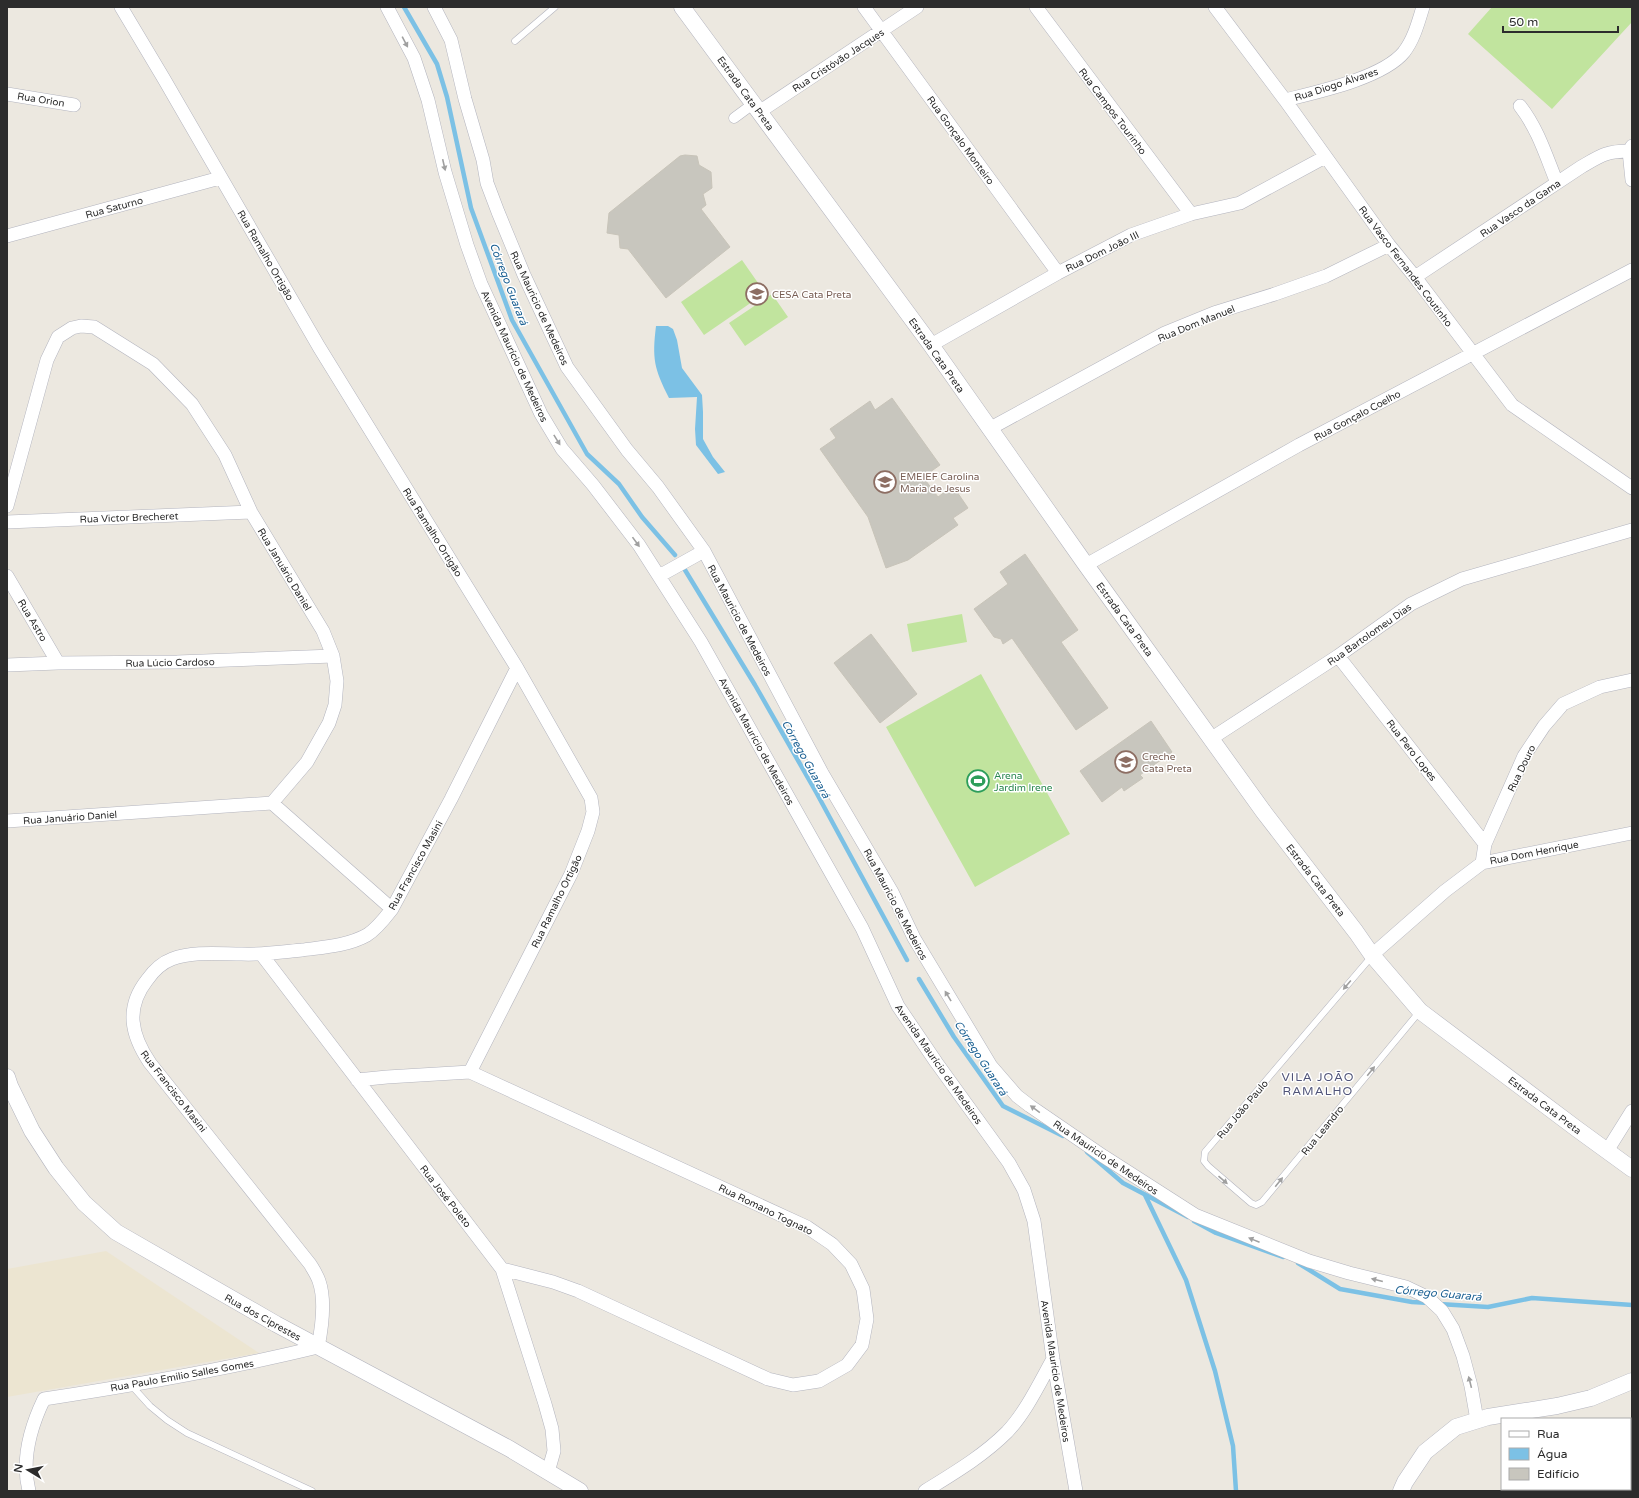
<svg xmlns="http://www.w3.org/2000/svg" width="1639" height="1498" font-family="'Varela Round',sans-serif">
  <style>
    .education { fill: #ece5d1 }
    .pitch { fill: #c1e49e }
    .water { fill: #7cc1e5 }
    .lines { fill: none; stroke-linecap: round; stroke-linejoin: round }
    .stream { stroke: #7cc1e5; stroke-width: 4.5 }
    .building { fill: #c8c6be; stroke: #c8c4b9 }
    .service-casing { stroke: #b3b4be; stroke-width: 7 }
    .pedestrian-casing { stroke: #b3b4be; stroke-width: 11 }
    .minor-casing { stroke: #b3b4be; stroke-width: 14 }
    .tertiary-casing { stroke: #b3b4be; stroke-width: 17 }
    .service { stroke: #fff; stroke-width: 6 }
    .pedestrian { stroke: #fff; stroke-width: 10 }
    .minor { stroke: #fff; stroke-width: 13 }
    .tertiary { stroke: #fff; stroke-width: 16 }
    .oneway { fill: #a0a0a0 }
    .labels { text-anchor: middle; stroke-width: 3; stroke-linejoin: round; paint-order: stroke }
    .street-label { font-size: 10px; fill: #2c2c2c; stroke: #fff }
    .education-label { font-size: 10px; fill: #785e54; stroke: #fff; text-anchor: start }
    .leisure-label { font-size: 10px; fill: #27864d; stroke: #fff; text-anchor: start }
    .water-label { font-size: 11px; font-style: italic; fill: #195f92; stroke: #fff }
    .quarter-label { font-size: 12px; letter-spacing: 1px; fill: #505479; stroke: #fff }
  </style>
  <rect width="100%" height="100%" fill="#ece8e0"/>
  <path class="education" d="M106 1251 259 1353 7 1397V1269Z"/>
  <path class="pitch" d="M1492 7H1632V22L1552 109 1468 34Z
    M742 260 765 293 704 335 681 302Z
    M772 294 788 317 745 346 729 323Z
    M962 614 967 642 912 652 907 624Z
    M981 674 1070 834 975 887 886 727Z"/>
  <path class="water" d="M656 326H668L673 329 677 340 682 368 702 395 703 412V439L713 457 725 472 718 474 696 445 695 429 697 397 669 398C654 368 652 359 656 326Z"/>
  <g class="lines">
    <path class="stream" d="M404 7 437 64 447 97 471 208 512 320 587 454 619 484 642 517 675 555
      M685 570 755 685 816 792 907 960
      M919 979 954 1037 1003 1106 1063 1136
      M1087 1152 1123 1183 1188 1217
      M1145 1195 1186 1280 1215 1371 1233 1446 1236 1491
      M1194 1221 1216 1233 1283 1257
      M1298 1263 1340 1289 1412 1302 1430 1303
      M1439 1304 1488 1307 1532 1298 1632 1305"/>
  </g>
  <path class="building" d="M685 155 697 156 699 165 711 172 712 188 703 194 706 205 701 209 730 247 666 298 628 249 620 248 619 235 607 233 609 213 680 156Z
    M892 398 940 465 923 477 938 497 953 486 968 508 953 518 958 525 908 560 886 568 868 517 820 449 836 438 830 429 870 401 875 410Z
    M1025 554 1078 630 1061 642 1108 708 1076 730 1012 638 1003 644 1001 639 994 637 974 609 1008 584 1000 572Z
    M871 634 917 694 880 723 834 663Z
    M1151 721 1172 752 1140 775 1143 778 1124 791 1122 787 1102 802 1080 771Z"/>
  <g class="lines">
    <g class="service-casing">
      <path id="service" d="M515 41 555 7
        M1372 956 1205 1152 1204 1161 1208 1166 1251 1203 1256 1205 1262 1202 1420 1011
        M131 1385 150 1406 167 1420 187 1433 312 1491"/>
    </g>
    <g class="pedestrian-casing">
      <path id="pedestrian" d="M734 118 753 104"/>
    </g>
    <g class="minor-casing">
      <path id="minor" d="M121 7 164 79 319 347 517 668 591 798 593 812 588 831 571 874 470 1072
        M387 7 414 58 428 100 445 172 467 245 481 284 541 414 562 449 593 485 639 545 701 642 862 928 898 1006 936 1062 1009 1163 1024 1190 1034 1221 1053 1359 1076 1491
        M434 7 451 40 465 99 483 160 487 183 498 212 524 275 567 367 627 450 658 487 704 551 822 773 892 892 914 938 991 1066 1017 1096 1030 1106 1103 1156 1195 1215 1309 1261 1349 1273 1406 1287 1427 1297 1442 1311 1453 1329 1463 1356 1471 1386 1477 1420
        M864 7 1058 273
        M1036 7 1191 214
        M1215 7 1285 100 1389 245 1415 277 1512 405 1632 488
        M7 94 74 105
        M1285 100C1317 92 1383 78 1404 52 1414 39 1418 23 1423 7
        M1520 106C1538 129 1546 156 1557 183
        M759 112 917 7
        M1632 146 1629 151 1632 180
        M7 236 220 178
        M1415 277 1581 167C1600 156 1606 151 1629 151
        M931 345 1058 273 1131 235 1191 214 1240 203 1325 157
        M989 429 1165 333 1214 313 1275 294 1326 276 1389 245
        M7 506 47 360 58 337 72 328 81 326 94 327 153 364 192 404 225 455 251 512 323 631 333 656 337 681 335 705 329 723 307 762 272 803 7 821
        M7 522 251 512
        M1086 565 1299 445 1632 270
        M7 576 58 663
        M659 576 704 551
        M1338 656 1485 844
        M7 665 58 663 177 662 333 656
        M1212 738 1338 656 1411 604 1462 579 1632 530
        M272 803 392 909
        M1482 863 1485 844 1524 756 1544 726 1563 704 1600 687 1632 680
        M262 955 502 1269 545 1404 552 1429 554 1451 548 1472
        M1372 955 1445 891 1482 863 1632 833
        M357 1080 387 1077 470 1072 807 1227 832 1244 851 1264 863 1289 867 1319 862 1345 847 1365 819 1381 793 1385 768 1379 578 1291 553 1282 502 1269
        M1607 1151 1632 1111
        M29 1491C21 1459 30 1428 44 1399 136 1385 228 1369 318 1347 322 1327 326 1301 319 1281 317 1275 313 1269 310 1264L150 1063C131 1035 125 1008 147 980 154 970 161 963 172 959 193 951 220 954 242 954 262 955 282 952 302 950 324 947 347 946 367 935 377 929 385 918 392 909L451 799 517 668
        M925 1491C954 1473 983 1456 1007 1432 1026 1412 1040 1382 1053 1359"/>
    </g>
    <g class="tertiary-casing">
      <path id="tertiary" d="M682 7 931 345 1086 565 1263 811 1356 932 1372 955 1420 1011 1577 1129 1632 1169
        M7 1077 10 1086 32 1131 56 1168 84 1203 116 1232 276 1324 510 1449 580 1491
        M1401 1491 1405 1482 1425 1452 1456 1427 1488 1417 1557 1406 1591 1398 1632 1381"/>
    </g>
    <use href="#service" class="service"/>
    <use href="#pedestrian" class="pedestrian"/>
    <use href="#minor" class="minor"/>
    <use href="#tertiary" class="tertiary"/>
  </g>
  <defs><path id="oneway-solid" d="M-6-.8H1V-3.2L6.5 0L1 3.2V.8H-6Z"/></defs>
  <g class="oneway">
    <use href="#oneway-solid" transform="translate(405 42) rotate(62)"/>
    <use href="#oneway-solid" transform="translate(444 165) rotate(77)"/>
    <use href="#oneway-solid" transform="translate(557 440) rotate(58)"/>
    <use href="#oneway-solid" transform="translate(636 542) rotate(54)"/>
    <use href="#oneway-solid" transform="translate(1347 985) rotate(130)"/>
    <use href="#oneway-solid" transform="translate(948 996) rotate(-121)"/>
    <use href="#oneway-solid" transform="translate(1371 1071) rotate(-51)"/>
    <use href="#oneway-solid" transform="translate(1035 1109) rotate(-144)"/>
    <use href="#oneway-solid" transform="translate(1223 1180) rotate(41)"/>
    <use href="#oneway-solid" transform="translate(1279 1182) rotate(-51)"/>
    <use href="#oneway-solid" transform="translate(1254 1240) rotate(-158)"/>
    <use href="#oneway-solid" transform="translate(1377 1280) rotate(-166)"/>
    <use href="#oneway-solid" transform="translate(1470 1382) rotate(-104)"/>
  </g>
  <defs>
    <g id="school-ring" transform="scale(1.15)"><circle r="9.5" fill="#fff" stroke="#8d6e63" stroke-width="1.5"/><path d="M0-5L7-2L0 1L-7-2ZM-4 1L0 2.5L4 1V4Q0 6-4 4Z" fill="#8d6e63"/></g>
    <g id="stadium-ring" transform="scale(1.15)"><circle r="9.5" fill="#fff" stroke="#2e9e5b" stroke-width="1.5"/><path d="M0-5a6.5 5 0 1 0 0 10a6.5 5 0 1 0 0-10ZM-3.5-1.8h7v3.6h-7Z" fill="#2e9e5b"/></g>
  </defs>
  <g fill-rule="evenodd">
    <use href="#school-ring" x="757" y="294"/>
    <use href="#school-ring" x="885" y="482"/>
    <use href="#school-ring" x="1126" y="762"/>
    <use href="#stadium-ring" x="978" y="781"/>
  </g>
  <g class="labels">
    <g class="street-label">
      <text transform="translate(838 60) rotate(-33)" y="4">Rua Cristóvão Jacques</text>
      <text transform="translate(1336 84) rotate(-18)" y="4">Rua Diogo Álvares</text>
      <text transform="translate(746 93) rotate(54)" y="4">Estrada Cata Preta</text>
      <text transform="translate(41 99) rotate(9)" y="4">Rua Orion</text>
      <text transform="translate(1113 111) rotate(53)" y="4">Rua Campos Tourinho</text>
      <text transform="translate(961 140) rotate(54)" y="4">Rua Gonçalo Monteiro</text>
      <text transform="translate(114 207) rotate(-15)" y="4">Rua Saturno</text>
      <text transform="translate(1520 208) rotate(-34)" y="4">Rua Vasco da Gama</text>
      <text transform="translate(1102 251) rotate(-26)" y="4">Rua Dom João III</text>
      <text transform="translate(266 255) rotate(60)" y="4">Rua Ramalho Ortigão</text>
      <text transform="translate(1406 266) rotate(53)" y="4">Rua Vasco Fernandes Coutinho</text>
      <text transform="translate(540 308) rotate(65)" y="4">Rua Mauricio de Medeiros</text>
      <text transform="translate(1196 323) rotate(-22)" y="4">Rua Dom Manuel</text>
      <text transform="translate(937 355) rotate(55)" y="4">Estrada Cata Preta</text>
      <text transform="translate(515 356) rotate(65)" y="4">Avenida Maurício de Medeiros</text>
      <text transform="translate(1357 415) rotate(-28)" y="4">Rua Gonçalo Coelho</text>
      <text transform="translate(129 517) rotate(-2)" y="4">Rua Victor Brecheret</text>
      <text transform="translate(433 532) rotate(58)" y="4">Rua Ramalho Ortigão</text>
      <text transform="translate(285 569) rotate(59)" y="4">Rua Januário Daniel</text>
      <text transform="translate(1125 619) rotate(54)" y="4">Estrada Cata Preta</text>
      <text transform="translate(33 620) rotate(59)" y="4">Rua Astro</text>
      <text transform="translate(740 620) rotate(62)" y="4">Rua Mauricio de Medeiros</text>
      <text transform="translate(1369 634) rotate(-35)" y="4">Rua Bartolomeu Dias</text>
      <text transform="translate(170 662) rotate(-1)" y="4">Rua Lúcio Cardoso</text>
      <text transform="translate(757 741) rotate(61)" y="4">Avenida Maurício de Medeiros</text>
      <text transform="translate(1412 750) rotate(52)" y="4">Rua Pero Lopes</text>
      <text transform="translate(1521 768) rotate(-64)" y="4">Rua Douro</text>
      <text transform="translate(70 817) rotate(-4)" y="4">Rua Januário Daniel</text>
      <text transform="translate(1534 852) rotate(-11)" y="4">Rua Dom Henrique</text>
      <text transform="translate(415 865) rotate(-61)" y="4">Rua Francisco Masini</text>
      <text transform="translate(1316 880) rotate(52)" y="4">Estrada Cata Preta</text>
      <text transform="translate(556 901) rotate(-64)" y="4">Rua Ramalho Ortigão</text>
      <text transform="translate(896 904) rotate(62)" y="4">Rua Mauricio de Medeiros</text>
      <text transform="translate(939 1064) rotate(55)" y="4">Avenida Maurício de Medeiros</text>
      <text transform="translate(174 1091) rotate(52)" y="4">Rua Francisco Masini</text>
      <text transform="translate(1545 1105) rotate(37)" y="4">Estrada Cata Preta</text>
      <text transform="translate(1242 1109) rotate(-50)" y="4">Rua João Paulo</text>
      <text transform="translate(1322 1130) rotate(-51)" y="4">Rua Leandro</text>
      <text transform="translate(1106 1157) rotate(34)" y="4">Rua Mauricio de Medeiros</text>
      <text transform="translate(446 1196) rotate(52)" y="4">Rua José Poleto</text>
      <text transform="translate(766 1209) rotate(26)" y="4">Rua Romano Tognato</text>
      <text transform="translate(263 1317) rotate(29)" y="4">Rua dos Ciprestes</text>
      <text transform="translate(1056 1371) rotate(81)" y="4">Avenida Maurício de Medeiros</text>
      <text transform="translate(182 1375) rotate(-10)" y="4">Rua Paulo Emilio Salles Gomes</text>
    </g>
    <g class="education-label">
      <text x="772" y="298">CESA Cata Preta</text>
      <text x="900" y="480">EMEIEF Carolina<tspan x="900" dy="12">Maria de Jesus</tspan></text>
      <text x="1142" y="760">Creche<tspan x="1142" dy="12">Cata Preta</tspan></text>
    </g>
    <g class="leisure-label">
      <text x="994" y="779">Arena<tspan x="994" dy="12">Jardim Irene</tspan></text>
    </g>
    <g class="water-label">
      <text transform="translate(509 284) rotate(69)" y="4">Córrego Guarará</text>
      <text transform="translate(806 759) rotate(61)" y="4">Córrego Guarará</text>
      <text transform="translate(981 1058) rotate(57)" y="4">Córrego Guarará</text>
      <text transform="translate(1438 1293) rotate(5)" y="4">Córrego Guarará</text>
    </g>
    <g class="quarter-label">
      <text x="1318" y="1081">VILA JOÃO<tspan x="1318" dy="14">RAMALHO</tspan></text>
    </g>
  </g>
  <rect width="1639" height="1498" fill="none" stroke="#2c2c2c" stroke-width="16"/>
  <rect x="1501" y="1418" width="130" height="72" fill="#ffffff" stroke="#ababab"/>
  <rect x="1509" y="1431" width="20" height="6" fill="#ffffff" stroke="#ababab"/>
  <text x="1537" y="1438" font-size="12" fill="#2c2c2c">Rua</text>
  <rect x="1509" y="1448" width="20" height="12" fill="#7cc1e5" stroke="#ababab"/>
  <text x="1537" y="1458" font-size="12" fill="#2c2c2c">Água</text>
  <rect x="1509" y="1468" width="20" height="12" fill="#c8c6be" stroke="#ababab"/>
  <text x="1537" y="1478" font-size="12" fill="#2c2c2c">Edifício</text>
  <g transform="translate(28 1470) rotate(280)" stroke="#ffffff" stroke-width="3" paint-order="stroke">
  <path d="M0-3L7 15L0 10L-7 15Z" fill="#2c2c2c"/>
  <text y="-6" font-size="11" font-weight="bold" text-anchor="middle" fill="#2c2c2c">N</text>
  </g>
  <path d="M1503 26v6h115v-6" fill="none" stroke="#2c2c2c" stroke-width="2"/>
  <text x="1509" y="26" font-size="12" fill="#2c2c2c" stroke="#ffffff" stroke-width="3" paint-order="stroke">50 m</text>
</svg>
